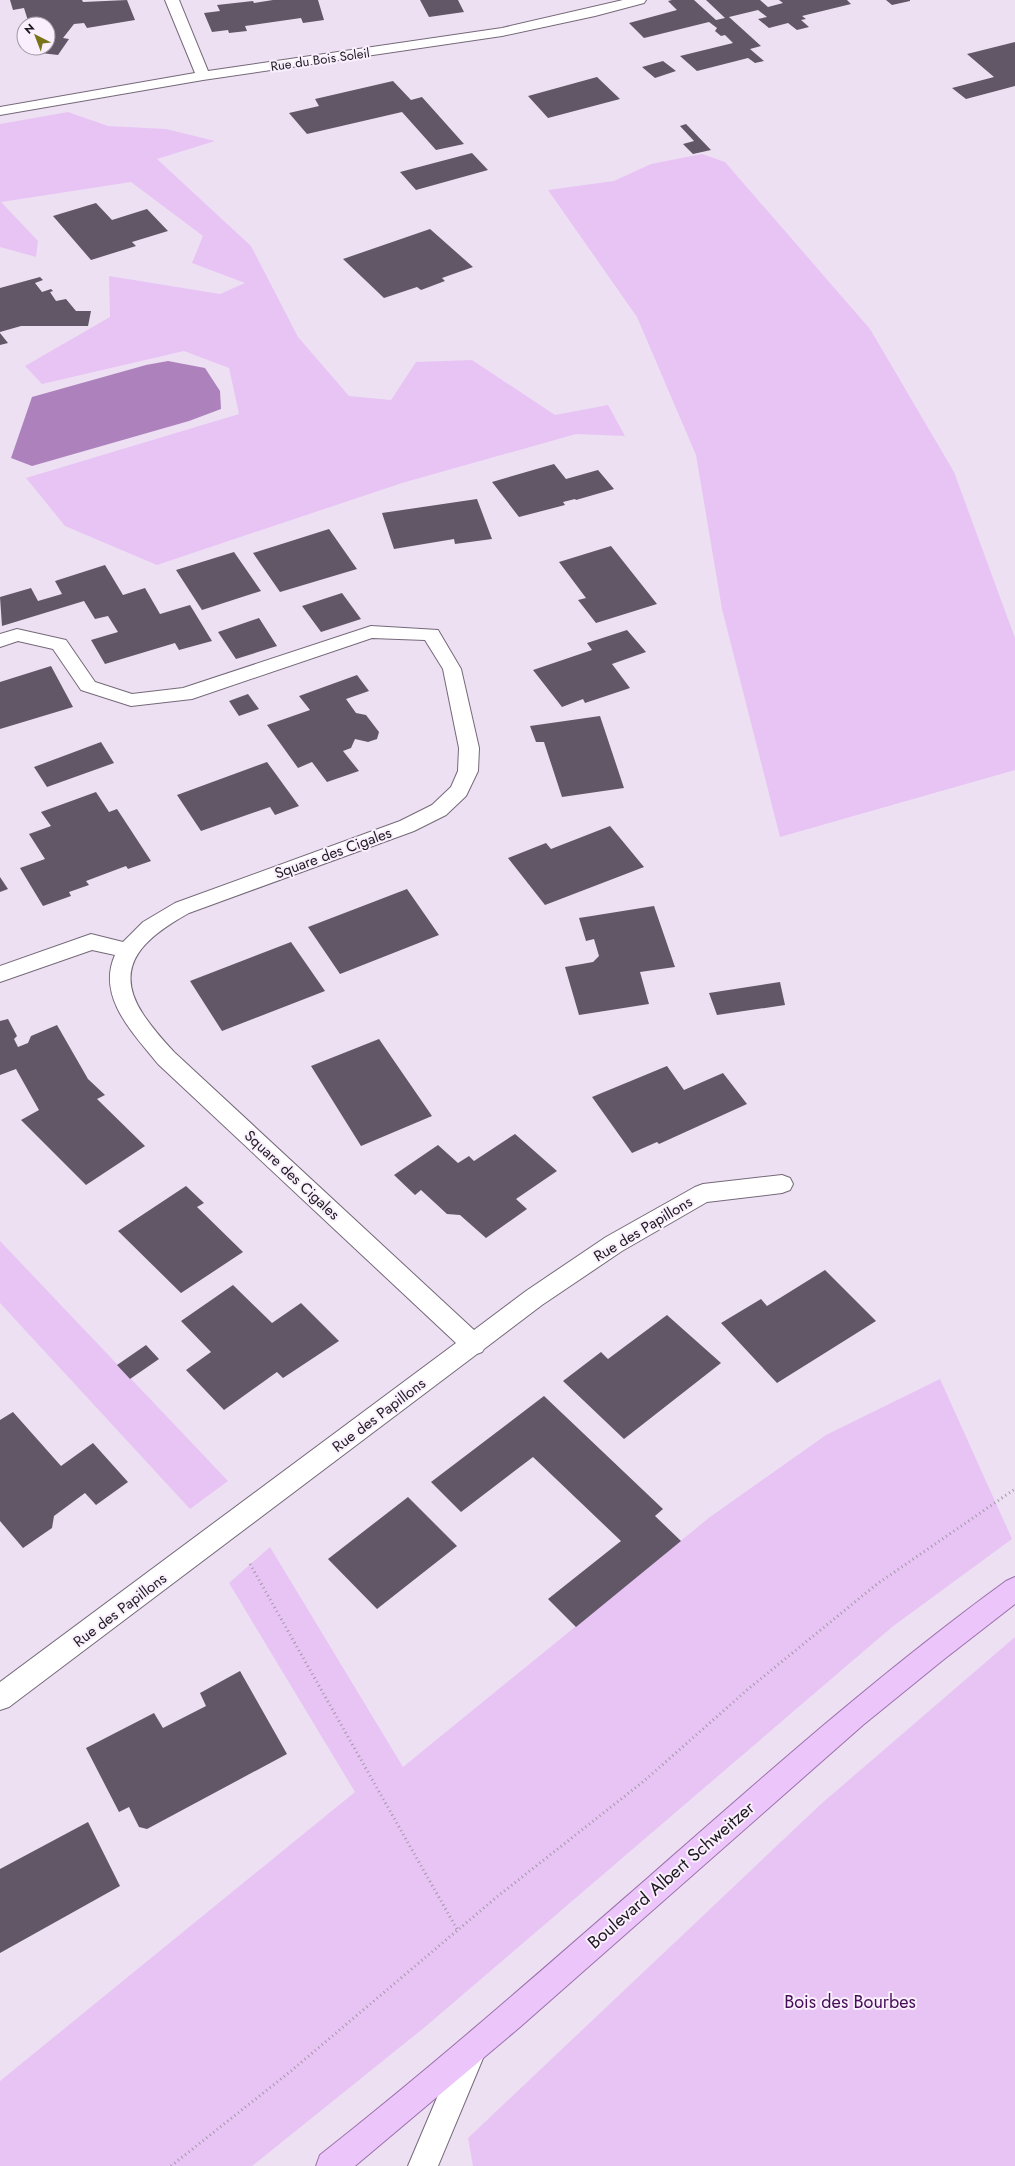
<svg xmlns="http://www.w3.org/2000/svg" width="1015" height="2166" font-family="Jost,sans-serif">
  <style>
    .green { fill: #e8c4f5 }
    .water { fill: #ac81bc }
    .building { fill: #625766 }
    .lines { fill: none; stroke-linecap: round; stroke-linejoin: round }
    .minor-casing { stroke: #756979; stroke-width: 2 }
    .major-casing { stroke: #9b70ab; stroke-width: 2 }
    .path { stroke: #a298a7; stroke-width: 3; stroke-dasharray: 1 3.5; stroke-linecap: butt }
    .minor { fill: #fff; fill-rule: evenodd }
    .major { fill: #ecc5fa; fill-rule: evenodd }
    .labels { text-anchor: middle; stroke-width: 4; stroke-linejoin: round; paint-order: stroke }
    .far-street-label { font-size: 13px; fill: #1d191f; stroke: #f9effd }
    .street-label { font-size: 15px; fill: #1d191f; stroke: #f9effd }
    .near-street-label { font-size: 18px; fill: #1d191f; stroke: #f9effd }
    .near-park-label { font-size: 18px; fill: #460d57; stroke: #f9effd }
  </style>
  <rect width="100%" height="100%" fill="#ede0f3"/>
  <path class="green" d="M68 112 108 126 166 129 215 141 157 159 251 246 298 337 349 396 391 400 416 362 472 360 555 415 608 405 625 436 576 434 402 483 157 565 65 526 26 478 239 414 229 368 184 351 42 384 25 366 110 317 109 276 220 294 245 283 192 263 203 236 131 182 1 202 38 241 36 257 0 247V124Z
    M702 154 725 162 870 329 954 472 1015 638V770L780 837 722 609 696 455 637 317 548 190 614 181 651 164Z
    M0 1241 228 1481 190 1509 0 1303Z
    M940 1379 1012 1539 892 1627 425 2027 252 2166H0V2081L355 1792 229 1583 270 1547 403 1767 710 1517 826 1435Z
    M1015 1637V2166H473L468 2138 821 1804Z"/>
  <path class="water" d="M168 361 205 368 220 391 221 409 189 421 32 466 11 458 32 397 146 365Z"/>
  <path class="building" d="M10 0H82L83 2 127 0 135 20 87 28 84 23 74 24 63 38 69 39 58 55 24 51 26 48H48V24H29L24 8 13 10Z
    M273 0H318L324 20 303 23 301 18 245 26 247 31 229 33 228 30 212 32 204 13 220 11 217 5 253 1 254 3Z
    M420 0H458L464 12 429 17Z
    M672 0H694L716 20 725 18 706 0H760L768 7 783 3 779 0H847L851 4 802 16 806 19 801 20 809 27 797 30 788 23 769 28 758 19 767 17 758 10 729 17 761 46 750 49 764 61 755 63 748 58 697 71 680 56 733 43 725 35 721 36 715 31 717 28 709 22 644 38 629 23 677 10 668 1Z
    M886 0H910V1L892 5Z
    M1015 42V86L966 99 952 88 994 77 967 54Z
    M663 61 676 71 655 78 642 67Z
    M597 77 620 99 548 118 528 96Z
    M393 81 411 100 422 97 464 144 436 150 402 112 307 134 289 113 319 106 315 99Z
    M686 124 711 150 693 154 683 144 694 141 680 126Z
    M472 153 488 170 416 190 400 172Z
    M96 203 112 220 147 209 168 231 132 242 136 246 91 260 53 216Z
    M430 229 473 267 442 278 445 281 421 290 417 287 384 298 343 259Z
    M40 277 43 280 35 283 42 292 51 289 53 291 50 292 56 301 66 299 76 311H91L88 326H21L0 332V288Z
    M0 333 8 343 0 345Z
    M554 464 566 479 598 470 614 489 576 500 575 499 563 502 565 505 519 517 492 482Z
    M477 499 492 539 455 544 454 539 394 549 382 513Z
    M329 529 357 569 280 592 253 553Z
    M611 546 657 604 596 623 578 600 586 598 559 562Z
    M234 552 261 591 202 610 176 570Z
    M105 565 123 595 145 588 160 614 190 605 212 641 179 650 175 643 105 664 91 640 118 632 108 616 95 619 84 601 2 626 0 597 31 588 38 601 62 594 55 581Z
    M342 593 361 619 321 632 302 606Z
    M259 618 277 646 236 659 218 632Z
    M627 630 646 652 612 664 630 688 585 703 583 699 562 707 533 670 592 650 587 643Z
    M51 666 73 707 0 729V682Z
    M357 675 369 691 346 699 356 713 366 715 379 732 377 739 368 742 355 739 351 748 343 751 359 771 327 782 312 762 298 768 267 725 310 710 299 696Z
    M248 694 259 709 239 716 229 701Z
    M600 716 624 788 562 797 544 742H536L530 726Z
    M101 742 114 763 47 787 34 767Z
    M267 762 299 806 275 815 270 807 201 831 177 795Z
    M96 792 109 812 117 809 151 861 128 869 126 866 86 881 89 885 69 892 71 896 43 906 20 868 45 859 29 834 51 826 41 812Z
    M610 826 644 867 545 905 508 858 546 843 551 849Z
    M0 877 8 889 0 892Z
    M407 889 439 935 340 974 308 927Z
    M654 906 675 967 640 972 649 1004 579 1015 565 967 593 962 599 956 594 939 586 941 579 918Z
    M291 942 325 991 222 1031 190 981Z
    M780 982 785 1005 717 1015 709 993Z
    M8 1019 17 1036 14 1039 18 1047 28 1043 31 1036 57 1025 88 1079 105 1095 97 1099 145 1146 86 1185 21 1120 39 1110 16 1069 0 1075V1021Z
    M379 1039 432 1116 361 1146 311 1066Z
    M667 1066 684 1090 723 1073 747 1104 659 1144 657 1142 632 1153 592 1097Z
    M515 1134 557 1171 516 1199 527 1209 486 1238 460 1215 447 1214 421 1190 415 1195 394 1175 438 1145 458 1163 469 1156 474 1161Z
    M186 1186 204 1203 197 1207 243 1252 181 1293 118 1231Z
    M825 1270 876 1321 777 1383 721 1323 761 1299 767 1306Z
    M233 1285 272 1323 301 1303 339 1341 283 1378 277 1372 224 1410 186 1370 211 1352 181 1321Z
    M667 1315 721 1363 624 1439 563 1381 601 1352 608 1359Z
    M146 1345 159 1359 130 1379 117 1365Z
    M544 1396 663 1509 655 1516 681 1541 576 1627 548 1599 621 1541 533 1457 461 1512 431 1482Z
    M13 1412 61 1466 93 1443 128 1482 96 1505 85 1493 54 1516 52 1528 23 1548 0 1521V1420Z
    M408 1497 457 1546 377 1609 328 1559Z
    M240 1671 287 1754 147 1829 139 1827 129 1807 119 1812 86 1748 154 1713 163 1728 206 1706 200 1693Z
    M88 1822 120 1886 0 1953V1869Z"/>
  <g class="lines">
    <g class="minor-casing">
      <path id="minor" d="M165 0H179L208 71 502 28 623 0H646L644 3 595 16 502 36 203 80 0 115V107L195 73Z
        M371 626 438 630 461 669 479 748 478 771 466 796 446 815 414 831 189 913C148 936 110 964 143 1014 152 1028 163 1040 174 1052L474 1330 526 1291 606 1237 695 1187 703 1184 782 1175 790 1178 793 1184 790 1190 782 1193 707 1202 622 1251 542 1305 484 1349 482 1352 477 1354 9 1707 0 1710V1682L456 1343 158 1064C134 1034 96 997 115 955L92 950 0 982V966L91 934 123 942 143 922 175 903 400 821 432 805 451 787 458 771 459 748 443 669 425 640 372 638 192 699 131 706 81 690 53 649 18 641 0 647V634L17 629 66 640 95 682 132 694 183 688Z
        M471 2036 481 2041 486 2051 438 2166H408L461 2041Z"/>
    </g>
    <g class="major-casing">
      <path id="major" d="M1015 1577V1604L943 1660 863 1725 520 2027 355 2166H316L320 2155C433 2066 541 1971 650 1876 765 1775 881 1672 1006 1581Z"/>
    </g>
    <path class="path" d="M250 1564 458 1931
      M171 2166 291 2071 498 1896 644 1781 747 1690 877 1584 1015 1489"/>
    <use href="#minor" class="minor"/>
    <use href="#major" class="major"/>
  </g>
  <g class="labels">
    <g class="far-street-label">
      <text transform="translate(320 59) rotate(-8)" y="5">Rue du Bois Soleil</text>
    </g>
    <g class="street-label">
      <text transform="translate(333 853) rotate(-20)" y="5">Square des Cigales</text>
      <text transform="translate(292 1175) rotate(43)" y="5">Square des Cigales</text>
      <text transform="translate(643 1229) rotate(-31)" y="5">Rue des Papillons</text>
      <text transform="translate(379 1415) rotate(-37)" y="5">Rue des Papillons</text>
      <text transform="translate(120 1610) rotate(-37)" y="5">Rue des Papillons</text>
    </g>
    <g class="near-street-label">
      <text transform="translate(671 1875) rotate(-41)" y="6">Boulevard Albert Schweitzer</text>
    </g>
    <g class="near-park-label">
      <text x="850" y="2008">Bois des Bourbes</text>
    </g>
  </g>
  <g transform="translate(36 36) rotate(318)"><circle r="19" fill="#f9effd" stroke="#a199a4"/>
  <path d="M0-3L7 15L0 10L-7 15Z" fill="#797418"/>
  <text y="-6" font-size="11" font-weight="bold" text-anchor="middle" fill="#1d191f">N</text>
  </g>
</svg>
